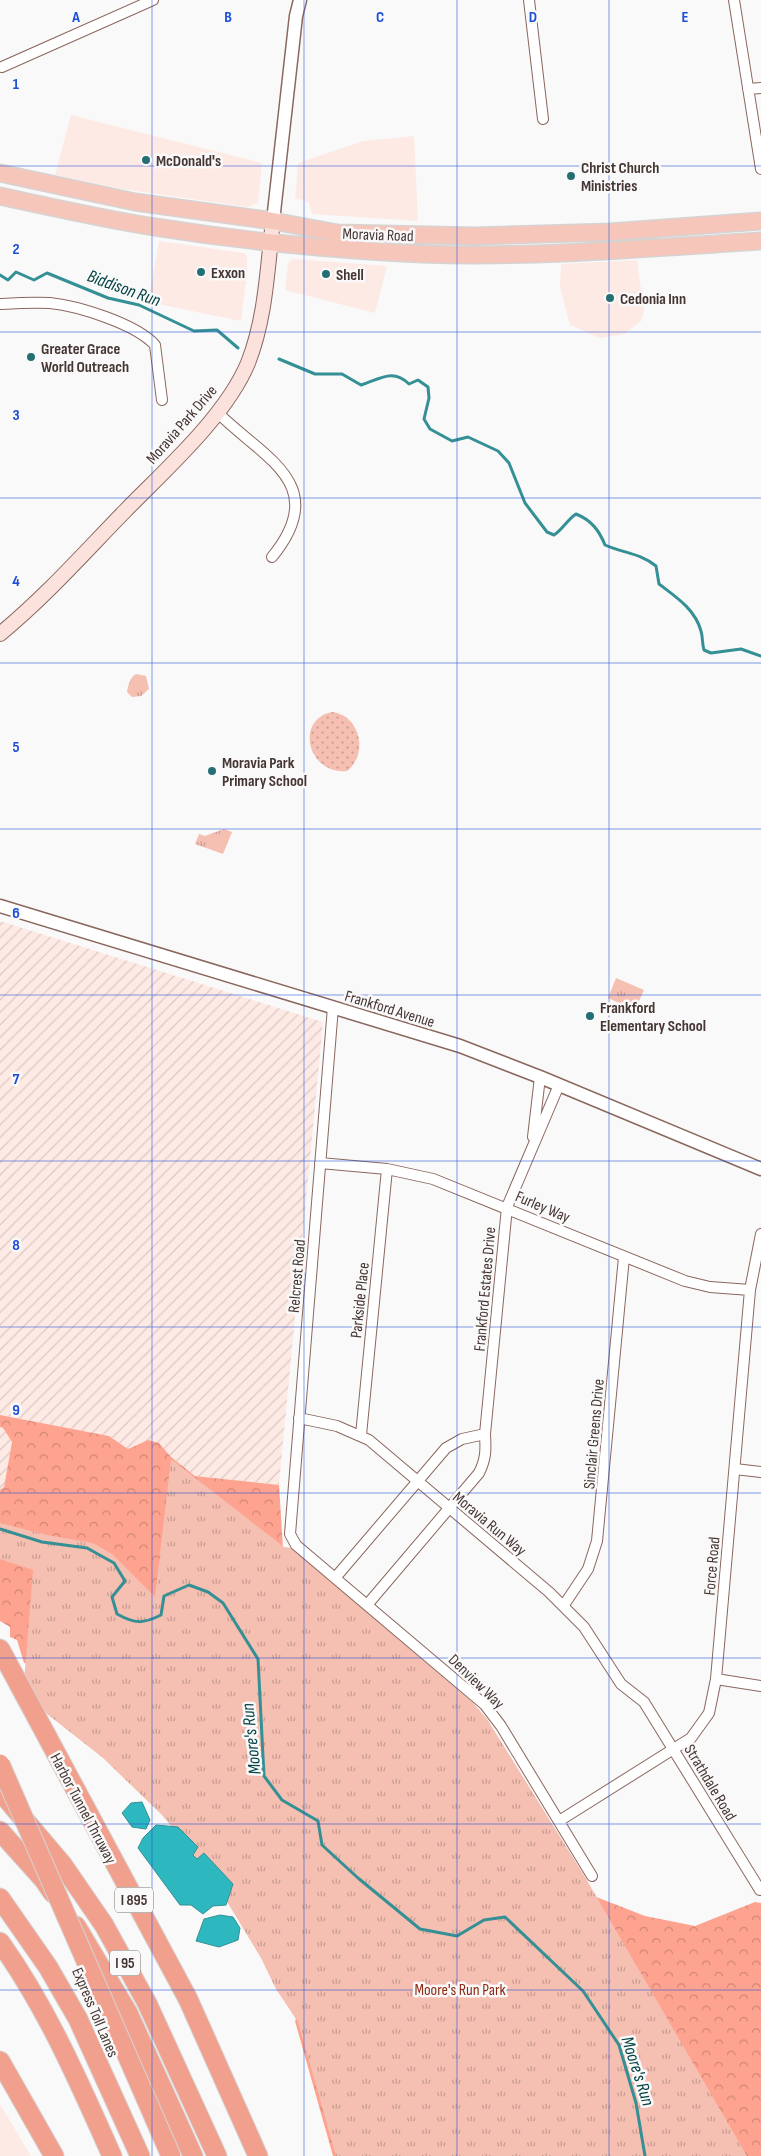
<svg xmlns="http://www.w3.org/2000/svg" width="761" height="2156" font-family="'Sofia Sans Condensed',sans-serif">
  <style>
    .built { fill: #feeae5 }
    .industrial { fill: url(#industrial-furrows) }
    .grass { fill: url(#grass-dots) }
    .forest { fill: url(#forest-crowns) }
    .park { fill: url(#park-tufts) }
    .water { fill: #2db7be; stroke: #349094 }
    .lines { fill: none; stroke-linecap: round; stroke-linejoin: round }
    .stream { stroke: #349094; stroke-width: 3 }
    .minor-casing { stroke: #8a675e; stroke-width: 12 }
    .tertiary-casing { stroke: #8a675e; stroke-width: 15 }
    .secondary-casing { stroke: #8a675e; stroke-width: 16 }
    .primary-casing { stroke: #d6d3d2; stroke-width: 19 }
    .motorway-casing { stroke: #d6d3d2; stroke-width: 21 }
    .minor { stroke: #fff; stroke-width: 10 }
    .tertiary { stroke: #fff; stroke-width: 12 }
    .secondary { stroke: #fbe2dd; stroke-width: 14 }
    .primary { stroke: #f7c6bb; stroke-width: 16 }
    .motorway { stroke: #f1a08e; stroke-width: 19 }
    .motorway-bridge-casing { stroke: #d6d3d2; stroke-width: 21; stroke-linecap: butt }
    .motorway-bridge { stroke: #f1a08e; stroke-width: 19 }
    .grid { fill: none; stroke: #1d4ed8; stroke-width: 1; stroke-opacity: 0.55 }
    .poi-dot { fill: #246f74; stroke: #f9f9f9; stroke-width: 2 }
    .labels { text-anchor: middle; stroke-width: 5; stroke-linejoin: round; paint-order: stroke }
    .shield { fill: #f9f9f9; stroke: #7c706e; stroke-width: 1 }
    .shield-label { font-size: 15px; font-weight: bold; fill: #463633 }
    .poi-label { font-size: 16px; font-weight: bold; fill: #463633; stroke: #f9f9f9; text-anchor: start }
    .street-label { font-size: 16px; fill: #463633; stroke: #f9f9f9 }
    .park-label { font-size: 16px; fill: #8f2912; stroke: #f9f9f9 }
    .water-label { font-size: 18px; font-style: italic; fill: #054346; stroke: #f9f9f9 }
    .grid-label { font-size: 16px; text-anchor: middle; font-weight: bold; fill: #1d4ed8; stroke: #f9f9f9; stroke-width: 5; stroke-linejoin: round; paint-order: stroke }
  </style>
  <defs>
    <pattern id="industrial-furrows" width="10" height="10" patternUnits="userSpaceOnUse" patternTransform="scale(1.25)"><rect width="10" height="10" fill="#feeae5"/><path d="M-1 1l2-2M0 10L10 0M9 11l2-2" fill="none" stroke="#dbc9c5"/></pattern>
    <pattern id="grass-dots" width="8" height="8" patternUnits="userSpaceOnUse" patternTransform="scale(1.25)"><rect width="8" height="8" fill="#f5bfb2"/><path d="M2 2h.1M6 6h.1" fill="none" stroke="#c89c91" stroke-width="1.8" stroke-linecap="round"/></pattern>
    <pattern id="forest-crowns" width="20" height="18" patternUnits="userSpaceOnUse" patternTransform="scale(1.25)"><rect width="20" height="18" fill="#fea38f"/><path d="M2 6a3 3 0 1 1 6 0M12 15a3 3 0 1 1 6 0" fill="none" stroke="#cf8675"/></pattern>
    <pattern id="park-tufts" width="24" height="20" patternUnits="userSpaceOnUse" patternTransform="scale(1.25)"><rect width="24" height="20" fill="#f5bfb2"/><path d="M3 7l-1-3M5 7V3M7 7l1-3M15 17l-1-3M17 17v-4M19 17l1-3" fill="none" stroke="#c89c91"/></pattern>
  </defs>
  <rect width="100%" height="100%" fill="#f9f9f9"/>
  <path class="built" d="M71 115 262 163 258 203 248 207 122 189 55 175Z
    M414 136 418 221 312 214 309 203 304 200 295 199 298 163 363 141Z
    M159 241 244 253 247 256V273L241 321 148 302Z
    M293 259 387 266 375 313 285 290 288 263Z
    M637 260 644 310 641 321 624 334 600 338 570 325 560 287 561 264Z
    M0 2104 31 2156H0Z"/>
  <path class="industrial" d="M0 921 323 1022 279 1485 195 1476 171 1457 159 1443 128 1449 109 1436 0 1415Z
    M0 1427 3 1428 12 1442 4 1487 0 1490Z"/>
  <path class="grass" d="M332 712C360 715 369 754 347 771 308 775 294 720 332 712Z"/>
  <path class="forest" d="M0 1415 109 1436 128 1449 148 1440 159 1443 171 1457 195 1476 279 1485 283 1548 586 1893 645 1916 695 1926 755 1902 761 1903V2156H333L295 2021 339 1947 37 1664 24 1663 17 1640 10 1637V1627L0 1621V1490L4 1487 12 1442 3 1428 0 1427Z"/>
  <path class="park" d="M136 674 146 676 149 689 141 696 132 697 127 692C128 686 130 677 136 674Z
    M224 829 232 832 223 854 195 844 199 834 205 836Z
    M616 978 644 990 635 1010 608 998Z
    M171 1459 284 1547 292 1548 473 1703 487 1719 585 1877 747 2156H336L298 2022 276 1989 261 1958 226 1900 180 1837 162 1815 103 1758 23 1695 33 1570 0 1559V1523L47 1535 93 1543 112 1554 155 1597Z"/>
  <path class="water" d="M142 1802 150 1820 146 1829 132 1827 122 1813 131 1803Z
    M156 1825 178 1827 198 1847 193 1855 197 1859 204 1853 233 1884 226 1905 213 1906 203 1914 191 1905H180L138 1848 143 1838Z
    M220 1915 233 1917 240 1928 238 1940 219 1947 196 1941 204 1919Z"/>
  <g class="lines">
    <path class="stream" d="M0 275 8 280 16 272 34 280 47 273 108 298 139 305 194 331 217 330 238 348
      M279 359 315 374H342L361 385C380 379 393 368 409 384L418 380 428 387 429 398 424 419 430 429 452 441 468 437 498 451 509 463 525 503 547 532 554 535C563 529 567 520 576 514 591 520 599 530 605 545 623 553 640 553 656 566L659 584C676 597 695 609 701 631 703 638 702 644 704 650L711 653 741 649 761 656
      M0 1529 42 1542 87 1548 114 1563 125 1581 112 1597 117 1614C135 1624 143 1624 161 1615L164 1596 189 1585 208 1592 223 1603 258 1659 264 1776 282 1800 318 1821 322 1845 358 1878 420 1929 457 1936 484 1920 505 1917 583 1991 619 2045 636 2103 645 2156"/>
    <g class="minor-casing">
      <path id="minor" d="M529 0 543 119
        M734 0 761 169
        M2 67 153 0
        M748 89 761 88
        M0 304C17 303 33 302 50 303 79 306 136 324 155 345L162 400
        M217 412C263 458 332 484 272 557
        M333 1007 290 1534 296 1545 485 1705 501 1726 592 1876
        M533 1137 540 1077
        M320 1163 387 1169 433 1179 685 1281 710 1287 750 1290
        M299 1418 337 1426 369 1440 549 1592 584 1627 621 1684 644 1702 760 1890
        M361 1435 387 1169
        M735 1469 761 1472
        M335 1578 446 1448 462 1439 485 1434
        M367 1605 479 1473C486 1459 486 1450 485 1434L507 1207 559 1085
        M564 1605 588 1569 597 1541 624 1257
        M716 1679 761 1686
        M559 1821 691 1738 709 1713 716 1679 750 1290 761 1234"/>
    </g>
    <g class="tertiary-casing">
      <path id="tertiary" d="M273 221 296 16 300 0
        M0 906 460 1046 540 1077 761 1169"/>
    </g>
    <g class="secondary-casing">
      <path id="secondary" d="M0 634C45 597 84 553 125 511 165 470 226 416 248 363 266 317 267 270 273 221"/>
    </g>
    <g class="primary-casing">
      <path id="primary" d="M0 173 135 202 273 221 337 233 474 236 610 232 761 221
        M0 196C51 207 103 219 155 227 243 241 333 250 423 254 535 258 649 248 761 241"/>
    </g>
    <g class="motorway-casing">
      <path id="motorway" d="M0 1649 188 1999 258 2156
        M0 1791 62 1864 104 1925 147 2003 217 2156
        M0 1831 44 1880 53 1893
        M0 1898 48 1967 78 2019 140 2156
        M76 1926 128 2013 193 2156
        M0 1942C47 2008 79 2082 112 2156
        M0 2061 54 2156"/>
    </g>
    <use href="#minor" class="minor"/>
    <use href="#tertiary" class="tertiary"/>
    <use href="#secondary" class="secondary"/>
    <use href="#primary" class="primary"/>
    <use href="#motorway" class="motorway"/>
    <g class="motorway-bridge-casing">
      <path id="motorway-bridge" d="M0 1764 171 2156"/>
    </g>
    <use href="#motorway-bridge" class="motorway-bridge"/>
  </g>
  <path class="grid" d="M152 0V2156M304 0V2156M457 0V2156M609 0V2156M0 166H761M0 332H761M0 498H761M0 663H761M0 829H761M0 995H761M0 1161H761M0 1327H761M0 1493H761M0 1658H761M0 1824H761M0 1990H761"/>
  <g class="poi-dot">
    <circle cx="146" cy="160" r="5"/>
    <circle cx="571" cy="176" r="5"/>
    <circle cx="201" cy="272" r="5"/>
    <circle cx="326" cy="274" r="5"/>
    <circle cx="610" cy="298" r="5"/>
    <circle cx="31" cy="357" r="5"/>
    <circle cx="212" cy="771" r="5"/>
    <circle cx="590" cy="1016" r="5"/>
  </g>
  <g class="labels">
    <g class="shield">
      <rect x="115" y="1887.5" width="38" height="25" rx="4"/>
      <rect x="110" y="1950.5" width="30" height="25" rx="4"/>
    </g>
    <g class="shield-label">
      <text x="134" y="1905">I 895</text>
      <text x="125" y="1968">I 95</text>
    </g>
    <g class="poi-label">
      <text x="156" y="166">McDonald's</text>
      <text x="581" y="173">Christ Church<tspan x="581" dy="18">Ministries</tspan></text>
      <text x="211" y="278">Exxon</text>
      <text x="336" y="280">Shell</text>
      <text x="620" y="304">Cedonia Inn</text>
      <text x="41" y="354">Greater Grace<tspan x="41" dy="18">World Outreach</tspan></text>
      <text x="222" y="768">Moravia Park<tspan x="222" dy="18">Primary School</tspan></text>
      <text x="600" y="1013">Frankford<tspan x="600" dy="18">Elementary School</tspan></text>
    </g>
    <g class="street-label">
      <text transform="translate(378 234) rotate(2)" y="6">Moravia Road</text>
      <text transform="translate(181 424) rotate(-49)" y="6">Moravia Park Drive</text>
      <text transform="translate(390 1008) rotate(17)" y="6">Frankford Avenue</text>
      <text transform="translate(543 1206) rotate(23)" y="6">Furley Way</text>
      <text transform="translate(296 1276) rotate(-85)" y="6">Relcrest Road</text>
      <text transform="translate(484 1289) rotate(-85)" y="6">Frankford Estates Drive</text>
      <text transform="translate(359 1300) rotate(-84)" y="6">Parkside Place</text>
      <text transform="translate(593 1434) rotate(-85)" y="6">Sinclair Greens Drive</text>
      <text transform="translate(490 1523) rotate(40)" y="6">Moravia Run Way</text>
      <text transform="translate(711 1566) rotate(-85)" y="6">Force Road</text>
      <text transform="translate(477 1681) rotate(44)" y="6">Denview Way</text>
      <text transform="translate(711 1782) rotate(59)" y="6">Strathdale Road</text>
      <text transform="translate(84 1808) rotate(62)" y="6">Harbor Tunnel Thruway</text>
      <text transform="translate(96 2012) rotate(67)" y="6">Express Toll Lanes</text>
    </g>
    <g class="park-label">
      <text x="460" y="1995">Moore's Run Park</text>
    </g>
    <g class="water-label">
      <text transform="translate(124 288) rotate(20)" y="6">Biddison Run</text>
      <text transform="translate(251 1739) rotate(-96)" y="6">Moore's Run</text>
      <text transform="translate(638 2071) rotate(72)" y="6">Moore's Run</text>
    </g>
  </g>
  <g class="grid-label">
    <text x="76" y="22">A</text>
    <text x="228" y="22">B</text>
    <text x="380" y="22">C</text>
    <text x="533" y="22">D</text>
    <text x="685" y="22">E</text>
    <text x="16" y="89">1</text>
    <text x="16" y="254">2</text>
    <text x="16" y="420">3</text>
    <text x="16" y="586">4</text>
    <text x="16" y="752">5</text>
    <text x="16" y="918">6</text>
    <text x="16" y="1084">7</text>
    <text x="16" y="1250">8</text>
    <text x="16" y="1415">9</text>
  </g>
</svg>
